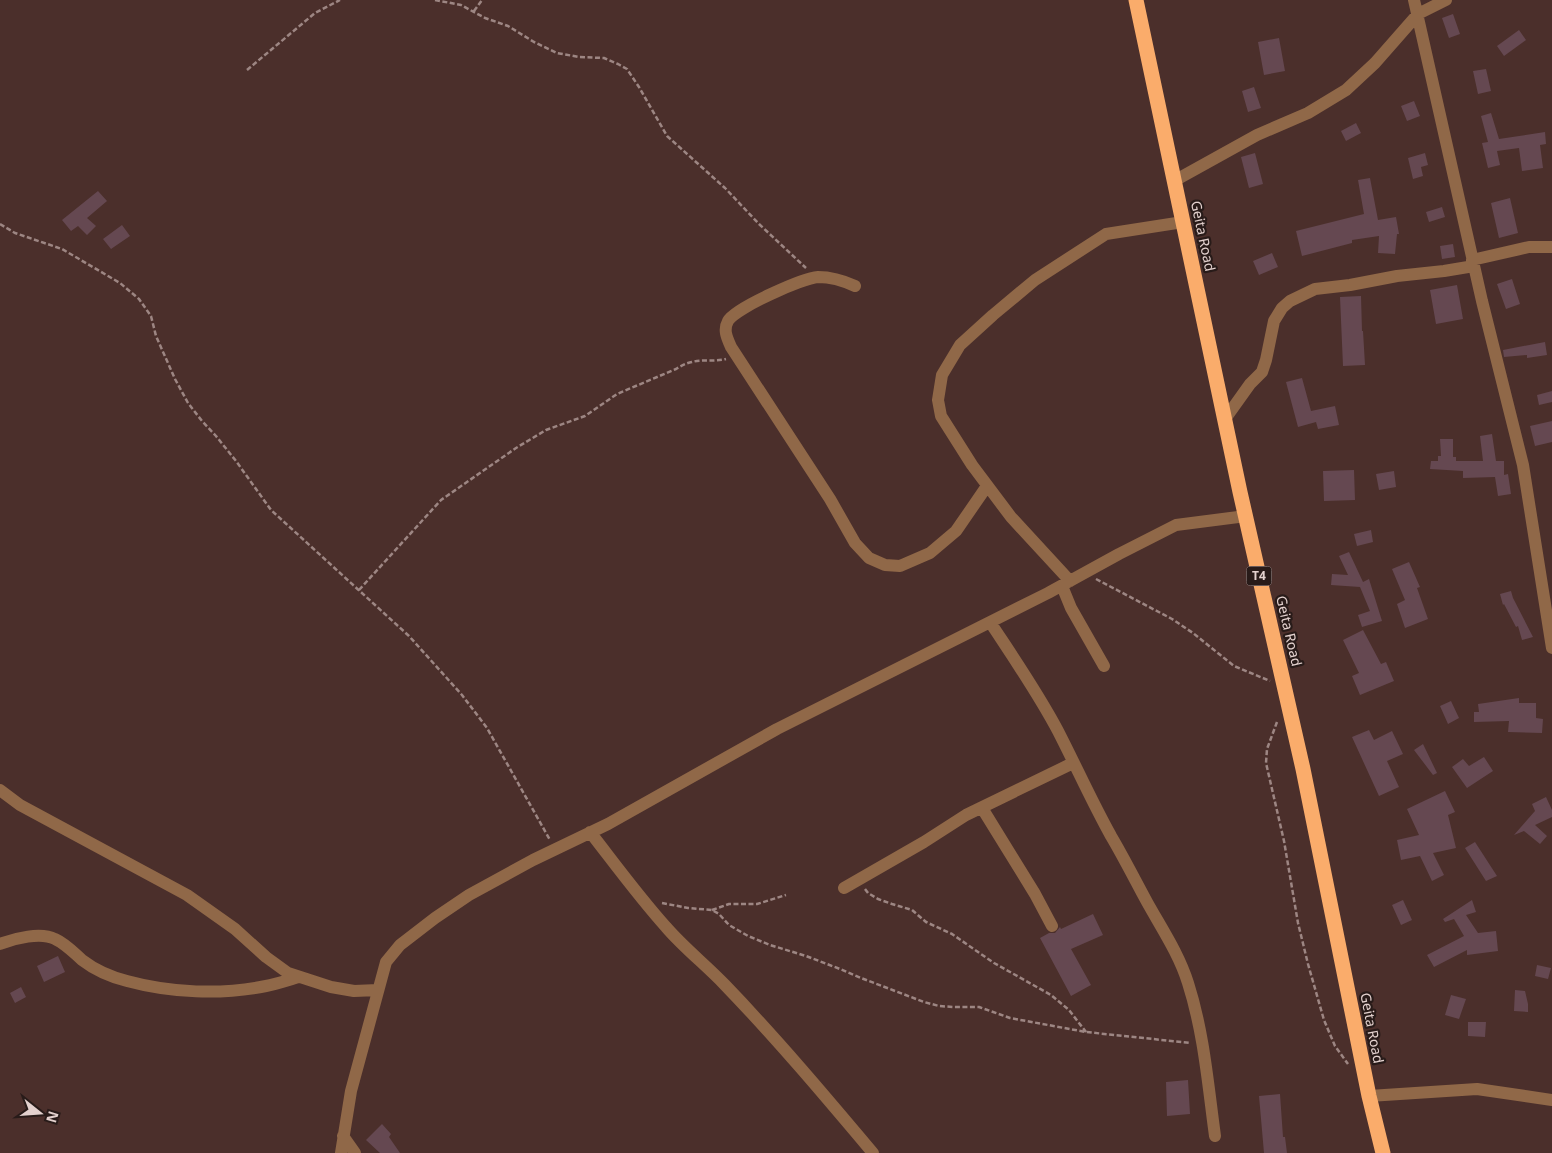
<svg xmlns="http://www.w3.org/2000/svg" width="1552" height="1153" font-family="'Noto Sans',sans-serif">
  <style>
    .building { fill: #654851 }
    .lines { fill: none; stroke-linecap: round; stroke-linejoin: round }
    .path { stroke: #9d8683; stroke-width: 2.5; stroke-dasharray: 5 2.5; stroke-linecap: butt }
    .minor { stroke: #906848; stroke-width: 12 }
    .highway { stroke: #faac6b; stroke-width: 15 }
    .labels { text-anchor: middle; stroke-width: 4.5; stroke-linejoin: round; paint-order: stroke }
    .shield { fill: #281b19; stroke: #ab9a98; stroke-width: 1 }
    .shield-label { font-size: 12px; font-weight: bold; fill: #e3d1ce }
    .street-label { font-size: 14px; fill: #e3d1ce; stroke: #281b19 }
  </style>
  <rect width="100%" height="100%" fill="#4b2f2b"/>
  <path class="building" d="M1453 14 1460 34 1449 38 1442 18Z
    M1519 30 1526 40 1504 56 1497 46Z
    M1279 38 1285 71 1264 75 1258 42Z
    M1486 69 1491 91 1478 94 1473 71Z
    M1254 87 1261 108 1248 112 1242 91Z
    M1414 101 1420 116 1407 121 1401 106Z
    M1491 113 1499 139 1545 132 1546 144 1540 145 1543 168 1522 171 1519 148 1497 151 1500 165 1488 168 1482 143 1488 142 1481 116Z
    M1356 123 1361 133 1346 141 1341 131Z
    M1255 153 1263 184 1249 188 1241 157Z
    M1425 153 1428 165 1421 167 1423 176 1413 179 1408 158Z
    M1370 178 1378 220 1396 217 1399 234H1397L1395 254 1378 253 1379 236 1352 240V243L1302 256 1296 231 1364 214 1358 180Z
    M98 191 107 201 87 218 96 226 87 235 78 226 71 231 62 220Z
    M1510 198 1518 233 1499 238 1491 203Z
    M1442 207 1445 217 1429 222 1426 212Z
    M122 225 130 236 111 249 103 239Z
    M1453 244 1455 257 1442 259 1440 246Z
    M1272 253 1278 267 1259 275 1253 261Z
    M1512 279 1520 304 1506 309 1497 284Z
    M1457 285 1463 319 1436 324 1430 290Z
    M1361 296 1362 331H1363L1365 365 1343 366 1340 297Z
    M1545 342 1547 355 1527 358V355L1504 357 1503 350Z
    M1302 378 1311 411 1335 406 1339 425 1318 429 1316 422 1298 427 1286 382Z
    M1552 391V402L1539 405 1537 395Z
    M1552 421V442L1535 446 1530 426Z
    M1492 434 1496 461H1504V475L1508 474 1511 494 1498 496 1495 477 1463 478V471L1430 469 1431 461H1438V456H1441L1440 439H1453V457H1456V461H1483L1480 436Z
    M1354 470 1355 500 1324 501 1323 471Z
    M1394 471 1396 487 1379 490 1376 474Z
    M1371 530 1373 542 1357 546 1354 534Z
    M1349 552 1363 582 1369 579 1382 621 1362 627 1358 615 1370 611 1360 587 1331 585 1332 574 1348 575 1339 556Z
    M1409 562 1420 587 1417 588 1428 619 1405 628 1397 604 1405 600 1392 569Z
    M1511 591 1513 598 1533 637 1522 640 1518 626 1516 627 1504 604 1503 605 1500 594Z
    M1363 630 1381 664 1386 662 1394 681 1360 695 1352 676 1359 673 1343 640Z
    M1519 698V703H1536V718L1543 719 1542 733 1508 732 1509 721 1474 722V712H1479L1478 704Z
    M1451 701 1459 718 1448 724 1440 706Z
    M1369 730 1374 740 1392 731 1403 754 1387 761 1399 787 1379 796 1352 737Z
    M1423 744 1437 773 1433 775 1414 750Z
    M1484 757 1493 771 1467 788 1452 767 1463 759 1469 766Z
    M1445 791 1455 812 1448 815 1456 848 1433 853 1444 875 1432 881 1420 856 1401 860 1397 840 1419 835 1407 809Z
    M1546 797 1552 810V817L1535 825 1547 836 1540 844 1524 831 1514 835 1535 811 1532 804Z
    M1475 842 1497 876 1486 881 1465 848Z
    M1403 900 1412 920 1401 925 1392 905Z
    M1472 900 1476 912 1466 915 1478 933 1496 931 1498 951 1467 955V950L1434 967 1427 955 1464 936 1454 919 1445 922 1443 919Z
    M1093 914 1103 935 1071 949 1091 985 1071 996 1040 938 1049 933H1055L1060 927 1061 929Z
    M58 956 65 972 44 982 37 966Z
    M1537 965 1551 968 1548 979 1535 976Z
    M21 987 26 997 15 1003 10 993Z
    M1515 990 1525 991 1528 1004V1012L1514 1011Z
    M1451 995 1466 999 1459 1019 1445 1015Z
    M1468 1022H1486L1485 1037 1468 1036Z
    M1188 1080 1190 1114 1167 1116 1166 1082Z
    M1280 1094 1283 1137H1285L1287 1153H1264L1259 1096Z
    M382 1124 391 1134 389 1137 400 1153H380L366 1140Z"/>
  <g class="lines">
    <path class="path" d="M435 0 461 5 485 18 508 26 534 42 557 53 579 57 604 58 618 64 627 69 639 87 667 136 725 188 759 224 806 268
      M474 11 482 0
      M247 70 315 13 340 0
      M0 224 15 233 62 249 120 283 139 299 151 316 156 336 175 379 188 403 202 421 216 436 236 461 271 510 409 636 462 695 487 728 550 840
      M1096 579 1172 619 1193 633 1234 666 1270 681
      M359 590 441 500 516 448 546 430 585 416 617 394 676 369C681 366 686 363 692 362 702 359 713 362 726 359
      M1277 722 1267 749 1266 763 1284 841 1298 923 1308 964 1324 1020 1335 1046 1348 1064
      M865 889 868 893 878 899 892 904 912 910 926 922 952 934 994 963 1051 995 1069 1010 1086 1032
      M662 903 688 908 712 910 719 914 729 925 748 936 770 945 806 956 840 969 861 978 924 1002 939 1006 954 1007H979L1010 1018 1086 1032 1191 1043
      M712 910 729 904H757L786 895"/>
    <path class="minor" d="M1414 0 1482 301 1523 465 1552 648
      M1174 181 1257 135 1308 113 1346 90 1375 63 1418 14 1446 0
      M1472 260 1529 247H1552
      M855 286C842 280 832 277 818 277 803 278 735 308 728 321 723 330 727 338 731 347L830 499 855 543 869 558 885 565 900 566 930 553 956 531 987 486
      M1225 419 1250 384 1262 372 1266 360 1274 321 1282 308 1290 301 1315 289 1350 285 1397 276 1444 271 1474 266
      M1070 581 1011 517 972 465 941 416 938 400 942 375 960 345 993 315 1035 280 1106 234 1183 222
      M1062 586 1071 608 1104 666
      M990 622C1013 657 1038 693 1058 731 1076 766 1092 802 1111 836 1124 858 1135 880 1147 902 1162 929 1179 954 1188 983 1204 1033 1208 1085 1215 1136
      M0 790 20 805 187 895 235 929 266 957 288 973 331 987 354 991 378 990
      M982 808 1035 894 1052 926
      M590 832C615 864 639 897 666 927 684 948 706 965 725 985 777 1039 825 1096 873 1153
      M844 888 924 842 966 815 1073 763
      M0 944C15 938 41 932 55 939 66 944 74 953 82 960 95 970 111 977 127 981 171 993 221 995 266 986 277 984 288 980 299 977
      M1369 1096 1477 1089 1552 1100
      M343 1136 355 1153
      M341 1153 351 1091 386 962 400 945 435 918 469 895 533 860 608 824 777 729 1048 593 1119 554 1176 525 1246 516"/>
    <path class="highway" d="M1136 0 1240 492 1303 769 1369 1096 1383 1153"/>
  </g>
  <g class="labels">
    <rect class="shield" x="1246.5" y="566.5" width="25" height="19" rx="4"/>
    <g class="shield-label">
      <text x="1259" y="580">T4</text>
    </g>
    <g class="street-label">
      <text transform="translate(1203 236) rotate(78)" y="5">Geita Road</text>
      <text transform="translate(1289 631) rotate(77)" y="5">Geita Road</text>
      <text transform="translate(1372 1028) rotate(79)" y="5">Geita Road</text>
    </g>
  </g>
  <g transform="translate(40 1113) rotate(107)" stroke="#281b19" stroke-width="4" paint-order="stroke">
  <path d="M0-4L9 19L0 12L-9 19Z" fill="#e3d1ce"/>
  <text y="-8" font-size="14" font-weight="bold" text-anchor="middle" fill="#e3d1ce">N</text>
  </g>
</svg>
